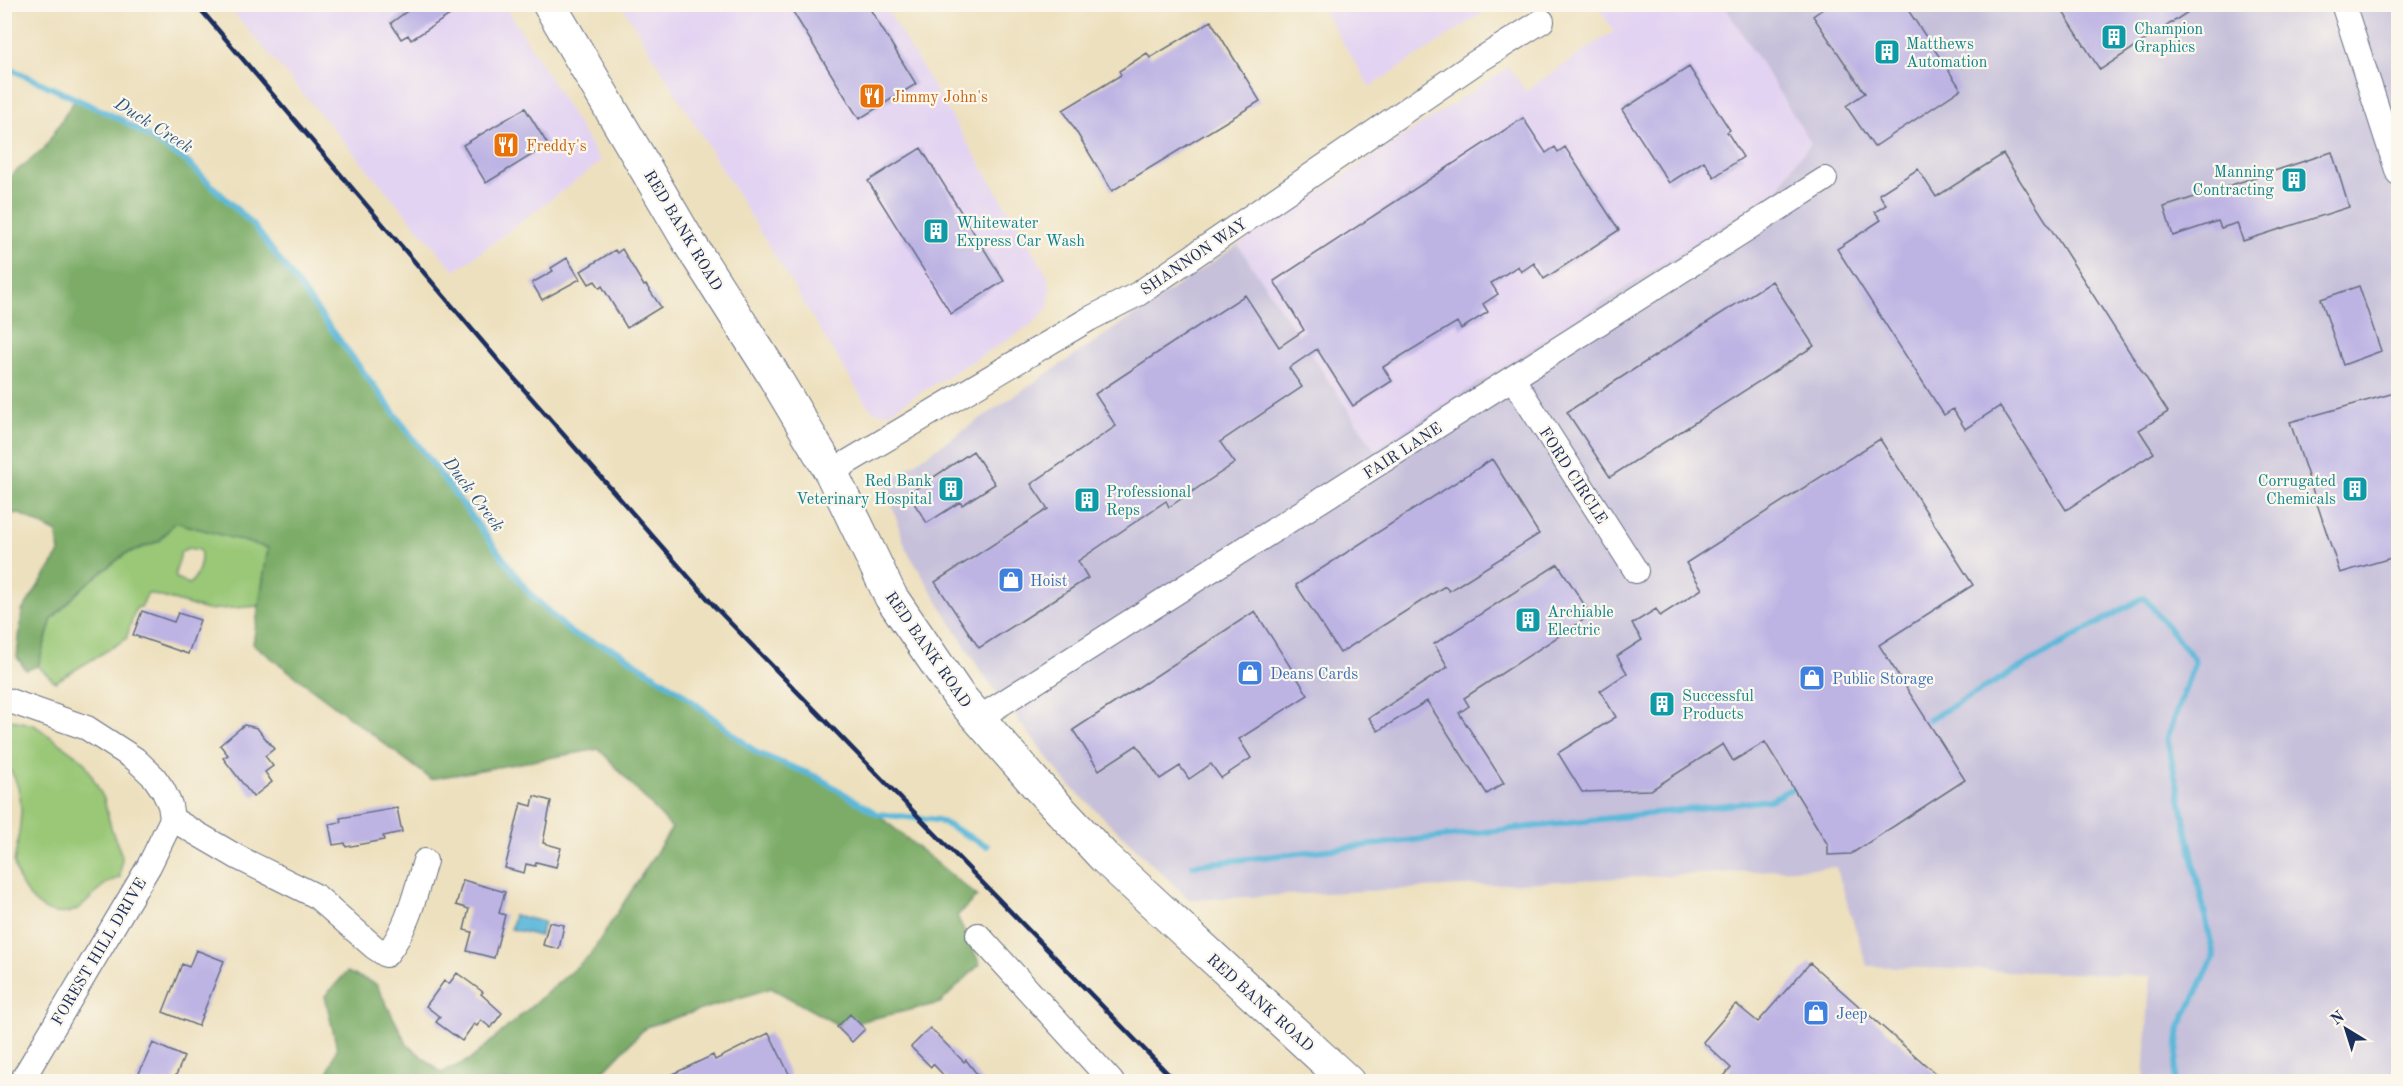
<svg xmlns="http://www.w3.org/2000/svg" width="2403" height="1086" font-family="'Old Standard TT',serif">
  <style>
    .built { fill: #e3d3f2 }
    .industrial { fill: #c6c0da }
    .green { fill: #9ac877; stroke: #5a7c6a; stroke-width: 1.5; fill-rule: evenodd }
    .forest { fill: #7bac68; stroke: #4b6e63; stroke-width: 1.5 }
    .water { fill: #5bb8d9; stroke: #3b749c; stroke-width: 1.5 }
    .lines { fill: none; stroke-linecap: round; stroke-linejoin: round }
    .stream { stroke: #5bb8d9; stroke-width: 6 }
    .building { fill: #bdb4e4 }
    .minor-casing { stroke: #646d80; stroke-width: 26 }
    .trunk-casing { stroke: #646d80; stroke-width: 35 }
    .minor { stroke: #fff; stroke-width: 24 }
    .trunk { stroke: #fff; stroke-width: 33 }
    .rail { stroke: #1b2f5e; stroke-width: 4.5 }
    .labels { text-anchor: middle; stroke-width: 4.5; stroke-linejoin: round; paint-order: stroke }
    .culture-label { font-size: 16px; fill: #0d838f; stroke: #fbf7ec; text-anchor: start }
    .food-label { font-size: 16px; fill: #c56008; stroke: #fbf7ec; text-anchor: start }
    .street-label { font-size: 16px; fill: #1b2f5e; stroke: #fbf7ec }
    .shop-label { font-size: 16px; fill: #366cbe; stroke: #fbf7ec; text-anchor: start }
    .water-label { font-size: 18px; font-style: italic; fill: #2e5883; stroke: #fbf7ec }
  </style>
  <rect width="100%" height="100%" fill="#fbf7ec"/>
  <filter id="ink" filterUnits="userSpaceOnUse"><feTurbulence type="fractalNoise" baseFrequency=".0167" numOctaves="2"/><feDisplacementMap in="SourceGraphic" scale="12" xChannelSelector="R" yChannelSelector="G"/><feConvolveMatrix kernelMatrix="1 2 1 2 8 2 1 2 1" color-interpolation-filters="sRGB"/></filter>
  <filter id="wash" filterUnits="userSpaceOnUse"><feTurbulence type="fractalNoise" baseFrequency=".008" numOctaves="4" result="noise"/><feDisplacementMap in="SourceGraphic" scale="24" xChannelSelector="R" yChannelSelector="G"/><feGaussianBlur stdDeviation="1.35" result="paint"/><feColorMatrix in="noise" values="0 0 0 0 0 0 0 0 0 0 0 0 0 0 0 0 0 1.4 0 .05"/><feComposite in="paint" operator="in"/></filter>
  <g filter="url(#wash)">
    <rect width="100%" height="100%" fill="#ede0be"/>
    <path class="built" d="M227 5H505L601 162 455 271Z
      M622 5H884L1047 274 1051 291 1047 309 1030 326 889 412 883 414 873 411 866 404 803 302Z
      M1320 5H1495L1370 87Z
      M1596 5H1724L1811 143 1792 166 1778 189 1374 451 1238 245 1509 67 1525 91 1614 31Z"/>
    <path class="industrial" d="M1724 5H2398V1081H2144L2150 976 1867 966 1836 867 1190 900 1067 783 981 672 906 549 885 483 1238 245 1375 450 1779 189 1792 166 1811 143Z"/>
    <path class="green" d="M175 522 268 548 259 606 207 610 148 593 141 607 136 608 126 639 55 682 38 666 52 619 83 587 125 554 159 541ZM188 548 200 550C203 561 198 577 189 584L176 578C173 569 182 560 180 552Z
      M4 718 34 725 84 761 104 799 111 828 122 856 120 877C114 880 108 882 103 886 95 892 88 903 79 908 47 927 19 892 14 863 19 831 28 800 11 771L5 770Z"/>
    <path class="forest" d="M75 99 122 120 186 161 254 226 529 593 572 634 616 650 682 693 757 753 817 777 877 814 977 896 957 916 980 964 940 1003 840 1026 771 988 646 1027 594 1081H325L337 1048 325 996 347 972 376 984 407 1044 442 1073 471 1059 590 955 672 828 599 749 431 779 253 644 268 548 175 522 159 541 125 554 83 587 52 619 38 666 26 670 17 657 22 611 59 554 57 533 18 513 5 515V180L44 149Z"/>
    <path class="water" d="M514 915 544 922 540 936 511 929Z"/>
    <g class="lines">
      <path class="stream" d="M4 66 122 120 186 161 254 226 529 593 572 634 616 650 682 693 757 753 817 777 877 814 938 820 987 846
        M1921 724 2144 597 2195 661 2167 738 2214 957 2180 1027 2174 1082
        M1193 865 1770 800 1799 785"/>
    </g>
    <g id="blocks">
      <path class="building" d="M417 4H467L411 40 408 35 401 39 391 23Z
        M788 4H867L916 84 859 119Z
        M1830 4H1904L1961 89 1874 147 1846 106 1865 93 1813 16Z
        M2058 4H2200L2100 70Z
        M1211 21 1260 101 1112 191 1063 110 1121 75 1119 71 1147 53 1150 58Z
        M1689 67 1730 130 1727 132 1743 157 1714 177 1704 161 1669 183 1622 110Z
        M525 108 548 145 486 183 463 145Z
        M1523 118 1546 153 1555 147 1558 152 1565 147 1619 230 1544 279 1534 263 1521 272 1518 266 1491 283 1498 294 1483 304 1488 312 1461 329 1457 322 1383 367 1392 381 1353 406 1317 349 1289 368 1302 387 1220 442 1235 463 1169 507 1166 501 1078 561 1088 578 979 648 935 582 1048 509 1031 484 1116 426 1095 394 1245 295 1279 347 1304 330 1274 281Z
        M921 148 1004 281 951 314 868 181Z
        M2332 152 2349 207 2243 241 2237 223 2221 228 2218 221 2173 236 2164 207Z
        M2003 154 2168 412 2139 430 2154 453 2066 510 2000 406 1965 429 1953 409 1944 415 1837 249 1881 220 1875 212 1886 205 1879 194 1918 169 1936 197Z
        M622 249 644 286 646 285 661 307 627 328 602 286 600 288 595 281 589 284 581 271 615 250 617 253Z
        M567 258 580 279 542 300 532 283 553 271 551 268Z
        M1772 281 1814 346 1610 477 1567 412Z
        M2359 286 2381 351 2343 365 2321 299Z
        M2398 392V556L2340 573 2290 422Z
        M1880 439 1973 585 1879 645 1965 780 1851 854 1828 855V845L1765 742 1733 761 1723 744 1651 790 1582 792 1558 753 1616 717 1600 691 1627 673 1617 656 1642 640 1632 624 1656 609 1660 616 1702 589 1686 563Z
        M973 451 995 484 962 505 960 502 927 523 908 494Z
        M1492 459 1539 534 1449 591 1445 586 1340 653 1296 585Z
        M1558 564 1591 615 1464 698 1469 706 1459 713 1504 783 1487 794 1427 701 1378 731 1369 718 1448 667 1434 644Z
        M142 611 174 622 178 613 200 620 188 654 133 635Z
        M1255 611 1308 695 1239 739 1251 758 1221 778 1211 764 1189 779 1180 766 1160 779 1137 745 1099 770 1073 730Z
        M244 725 257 728 274 749 265 756 273 766 265 772 272 782 253 797 223 758 228 755 220 745Z
        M534 796 551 801 543 843 561 848 556 867 536 862 535 866 526 864 524 873 505 868 521 803 532 806Z
        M397 808 402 832 383 836 384 840 346 847 345 843 333 845 329 824 341 822 340 818Z
        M463 880 505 892 499 913 505 915 494 958 467 951 472 932 464 930 469 909 456 905Z
        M549 922 564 925 559 949 543 945Z
        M196 950 224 961 198 1026 163 1012 182 964 189 967Z
        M1810 963 1945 1082H1719L1731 1068 1703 1042 1736 1004 1758 1022Z
        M457 973 483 992 481 994 502 1013 491 1028 481 1020 477 1026 474 1024 462 1041 436 1022 440 1017 426 1006 444 981 449 984Z
        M850 1014 865 1029 852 1042 837 1027Z
        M930 1028 964 1062 966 1060 983 1082H950L933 1064 931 1067 911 1047Z
        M769 1033 793 1082H656L713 1055 715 1060Z
        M153 1043 184 1057 173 1082H135Z"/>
    </g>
  </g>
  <g filter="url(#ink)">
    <use href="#blocks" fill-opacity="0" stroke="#646d80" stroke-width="1.5"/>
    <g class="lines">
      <g class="minor-casing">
        <path id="minor" d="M2343 4 2398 173
          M1513 379 1636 571
          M831 472 1089 319 1138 294 1475 63 1542 21
          M4 699 87 728 135 759 154 777 163 790 170 805 172 819 149 866 21 1082
          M979 718 1825 179
          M172 819 237 857 316 896 374 947 386 955C408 928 415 894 425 861
          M978 935 1112 1082"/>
      </g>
      <g class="trunk-casing">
        <path id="trunk" d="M549 4 690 244 771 371 831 472 891 597 958 695 1035 783 1105 858 1348 1082"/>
      </g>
      <use href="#minor" class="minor"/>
      <use href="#trunk" class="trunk"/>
      <path class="rail" d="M196 4 498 360 715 607 1176 1082"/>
    </g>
  </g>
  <defs>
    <g id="building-square" transform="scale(1.35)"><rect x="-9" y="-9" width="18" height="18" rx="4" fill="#0f9aa8" stroke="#fbf7ec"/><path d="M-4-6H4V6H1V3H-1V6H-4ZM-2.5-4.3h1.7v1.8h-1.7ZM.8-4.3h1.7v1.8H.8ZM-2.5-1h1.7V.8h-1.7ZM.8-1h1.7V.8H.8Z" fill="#fff"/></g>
    <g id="restaurant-square" transform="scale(1.35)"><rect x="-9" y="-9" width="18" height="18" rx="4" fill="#e8710a" stroke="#fbf7ec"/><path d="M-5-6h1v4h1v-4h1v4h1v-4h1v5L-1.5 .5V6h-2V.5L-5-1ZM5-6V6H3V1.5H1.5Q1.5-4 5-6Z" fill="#fff"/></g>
    <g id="shop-square" transform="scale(1.35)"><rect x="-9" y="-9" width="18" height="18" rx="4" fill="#3f7fe0" stroke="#fbf7ec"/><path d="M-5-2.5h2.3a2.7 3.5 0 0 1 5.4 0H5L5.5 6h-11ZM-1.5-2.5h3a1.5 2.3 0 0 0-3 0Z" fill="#fff"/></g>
  </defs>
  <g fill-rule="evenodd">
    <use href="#building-square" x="2114" y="37"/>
    <use href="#building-square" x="1887" y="52"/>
    <use href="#restaurant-square" x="872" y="96"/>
    <use href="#restaurant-square" x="506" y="145"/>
    <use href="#building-square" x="2294" y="180"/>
    <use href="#building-square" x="936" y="231"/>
    <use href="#building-square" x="951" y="489"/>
    <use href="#building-square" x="2355" y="489"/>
    <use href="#building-square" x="1087" y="500"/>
    <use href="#shop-square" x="1011" y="580"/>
    <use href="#building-square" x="1528" y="620"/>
    <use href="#shop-square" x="1250" y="673"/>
    <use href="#shop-square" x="1812" y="678"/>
    <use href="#building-square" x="1662" y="704"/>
    <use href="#shop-square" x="1816" y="1013"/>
  </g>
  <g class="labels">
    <g class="culture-label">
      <text x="2134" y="34">Champion<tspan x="2134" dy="18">Graphics</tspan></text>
      <text x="1906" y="49">Matthews<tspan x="1906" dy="18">Automation</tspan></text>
      <text x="2274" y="177" text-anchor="end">Manning<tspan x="2274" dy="18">Contracting</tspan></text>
      <text x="956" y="228">Whitewater<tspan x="956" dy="18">Express Car Wash</tspan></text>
      <text x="932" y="486" text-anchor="end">Red Bank<tspan x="932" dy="18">Veterinary Hospital</tspan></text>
      <text x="2336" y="486" text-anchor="end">Corrugated<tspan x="2336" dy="18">Chemicals</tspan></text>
      <text x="1106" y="497">Professional<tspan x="1106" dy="18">Reps</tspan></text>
      <text x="1547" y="617">Archiable<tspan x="1547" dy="18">Electric</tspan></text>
      <text x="1682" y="701">Successful<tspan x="1682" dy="18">Products</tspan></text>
    </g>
    <g class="food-label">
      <text x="892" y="102">Jimmy John's</text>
      <text x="526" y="151">Freddy's</text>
    </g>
    <g class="street-label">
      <text transform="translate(684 230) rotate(59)" y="6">RED BANK ROAD</text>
      <text transform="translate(1193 256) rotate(-34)" y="6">SHANNON WAY</text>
      <text transform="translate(1402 450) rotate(-33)" y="6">FAIR LANE</text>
      <text transform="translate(1574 475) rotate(57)" y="6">FORD CIRCLE</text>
      <text transform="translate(929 649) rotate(55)" y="6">RED BANK ROAD</text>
      <text transform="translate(98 951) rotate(-59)" y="6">FOREST HILL DRIVE</text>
      <text transform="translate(1261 1002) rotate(42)" y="6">RED BANK ROAD</text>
    </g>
    <g class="shop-label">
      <text x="1030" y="586">Hoist</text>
      <text x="1270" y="679">Deans Cards</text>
      <text x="1832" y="684">Public Storage</text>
      <text x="1836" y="1019">Jeep</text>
    </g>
    <g class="water-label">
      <text transform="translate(154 125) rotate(32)" y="6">Duck Creek</text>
      <text transform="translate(474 494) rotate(53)" y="6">Duck Creek</text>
    </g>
  </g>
  <rect width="2403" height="1086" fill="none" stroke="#fbf7ec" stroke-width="24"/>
  <g transform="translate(2346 1029) rotate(322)" stroke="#fbf7ec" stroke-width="4.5" paint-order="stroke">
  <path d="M0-4.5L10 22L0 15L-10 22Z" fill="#1b2f5e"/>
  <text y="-9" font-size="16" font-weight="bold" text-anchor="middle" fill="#1b2f5e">N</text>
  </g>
</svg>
